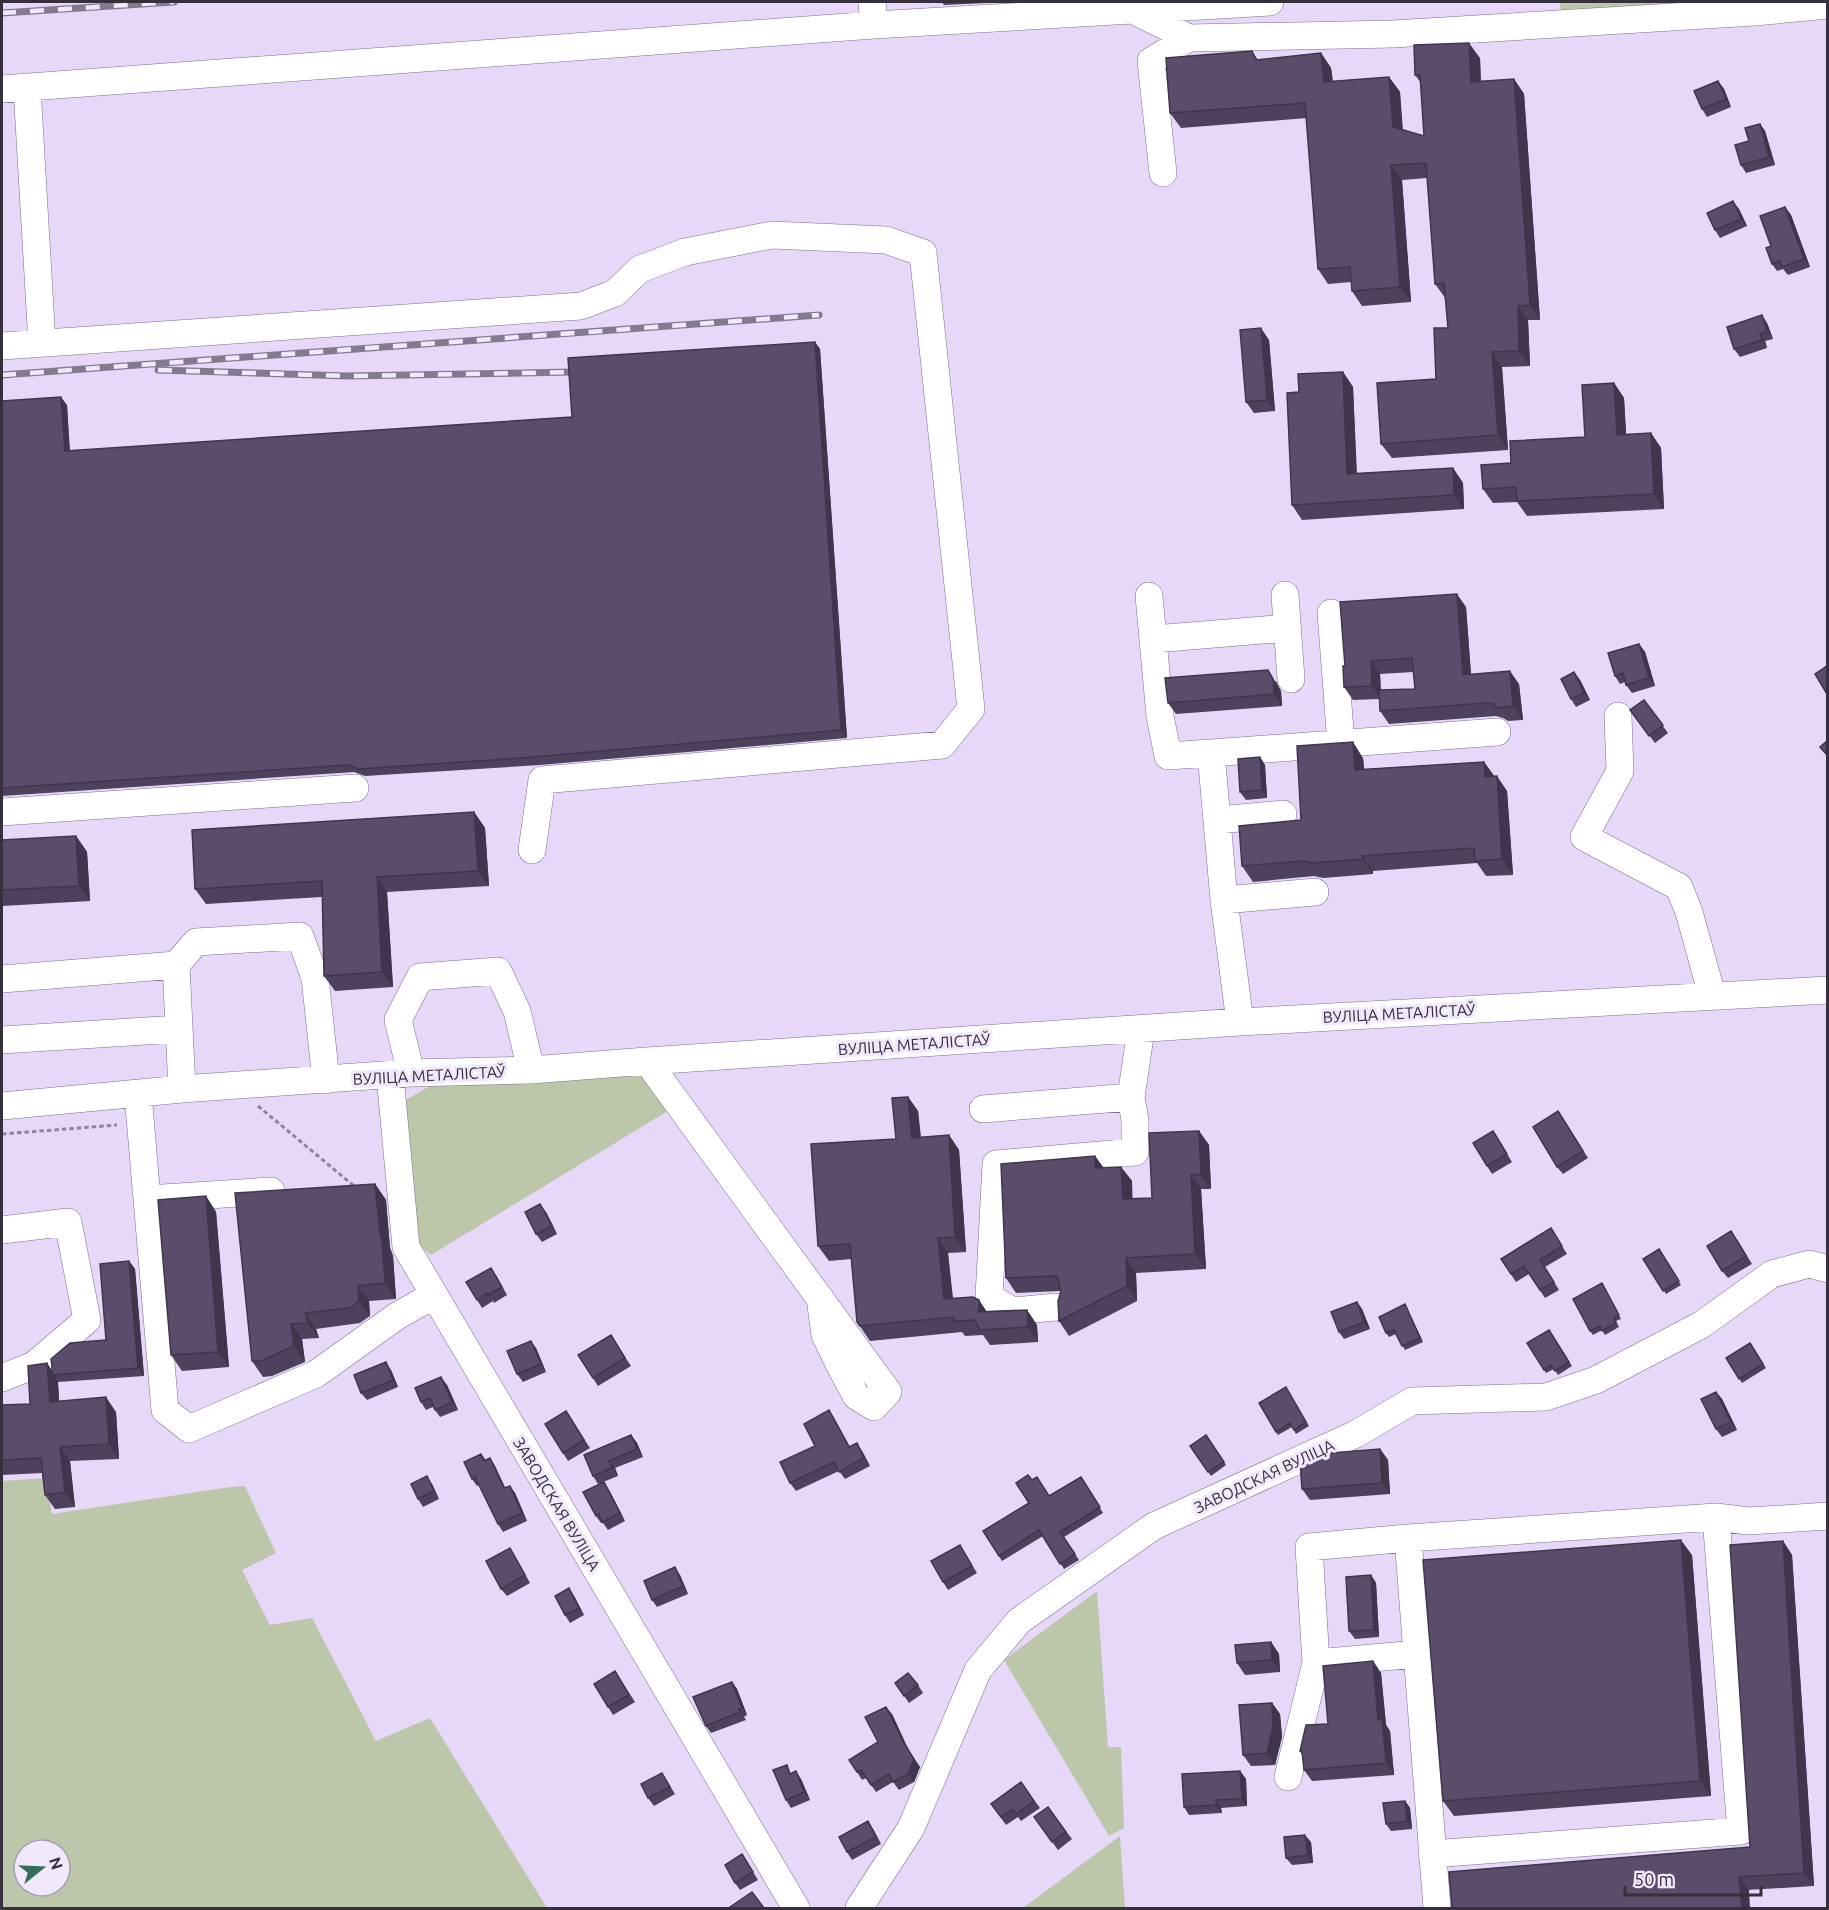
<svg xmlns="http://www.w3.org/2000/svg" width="1829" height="1910" font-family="Ubuntu,sans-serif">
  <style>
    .green { fill: #bcc7aa; fill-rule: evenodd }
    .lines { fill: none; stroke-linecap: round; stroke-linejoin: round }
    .minor-casing { stroke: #7c6e8b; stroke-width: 28 }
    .path { stroke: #8e849b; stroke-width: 3; stroke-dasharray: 4.5 3; stroke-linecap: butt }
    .minor { stroke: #fff; stroke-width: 27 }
    .rail-casing { stroke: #847a90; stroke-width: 7 }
    .rail { stroke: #f1e8fc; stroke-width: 4.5; stroke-dasharray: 14; stroke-linecap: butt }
    .wall { fill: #4e415d; fill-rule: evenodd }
    .shaded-wall { fill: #40354c }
    .building { fill: #5b4c6c; stroke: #40354c; stroke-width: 1.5 }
    .labels { text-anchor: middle; stroke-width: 6; stroke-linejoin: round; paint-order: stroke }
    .street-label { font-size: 16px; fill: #36303d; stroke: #f1e8fc }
  </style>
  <rect width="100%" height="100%" fill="#e7d8f9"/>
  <path class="green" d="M1560 2H1690V4L1561 15Z
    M644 1072 671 1109 431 1255 415 1242 402 1102 430 1086Z
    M45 1478 52 1514 230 1487 245 1486 276 1553 242 1570 270 1625 312 1618 376 1741 430 1718 547 1908H2V1481ZM24 1850H60V1886H24Z
    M1097 1591 1108 1747H1121L1124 1828 1109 1836 1004 1660Z
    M1120 1836 1125 1908H1023Z"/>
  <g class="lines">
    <g class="minor-casing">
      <path id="minor" d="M872 2 874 25 1132 10 1189 38
        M1134 10 1270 2
        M27 88 42 343
        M2 89 874 25
        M1163 173 1151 61 1189 38 1393 34 1755 12 1828 5
        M2 346 581 306 615 293 640 269 685 252 772 235 886 240 923 253 971 709 942 745 542 780 532 850
        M1285 595 1291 679
        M1149 596 1160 716 1168 756 1211 753 1224 900 1240 1022
        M1331 613 1341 744
        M1154 639 1287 628
        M1618 716 1620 771 1584 837 1679 887 1689 912 1712 995
        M1211 753 1497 732
        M2 812 355 788
        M1218 820 1283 814
        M1224 900 1315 892
        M2 979 176 965
        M2 1040 178 1029
        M647 1061 888 1392 874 1407 856 1396 839 1364 825 1335 820 1298
        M411 1073 398 1020 420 977 498 971 517 1011 531 1070
        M390 1076 406 1247 796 1908
        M182 1089 176 965 196 942 300 936 315 978 326 1080
        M138 1094 165 1410 189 1429 316 1374 397 1316 434 1295
        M2 1106 182 1089 411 1073 531 1070 647 1061 1240 1022 1828 990
        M983 1109 1131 1097 1141 1030
        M147 1199 271 1191
        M2 1230 68 1222 87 1320 34 1365 2 1378
        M1056 1307 1013 1311 989 1297 996 1164 1135 1152V1120L1131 1097
        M1408 1538 1309 1547 1316 1663 1417 1654
        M1288 1777 1316 1663
        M1432 1854 1741 1831 1716 1517
        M859 1908 911 1828 978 1670 1019 1621 1154 1526 1356 1434 1412 1401 1546 1397 1596 1380 1701 1325 1772 1274 1809 1264 1828 1269
        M1437 1908 1408 1538 1716 1517 1749 1521 1828 1516"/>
    </g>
    <path class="path" d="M258 1106 354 1186
      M2 1134 117 1125"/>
    <use href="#minor" class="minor"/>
    <g class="rail-casing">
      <path id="rail" d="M2 13 174 2
        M158 370 347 376 574 372
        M2 375 819 315"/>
    </g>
    <use href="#rail" class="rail"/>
  </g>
  <path class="wall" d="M942 2H1007L944 5Z
    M1252 51 1258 60 1321 53 1331 68 1333 81 1389 77 1400 92 1403 130 1424 136 1421 83 1415 75 1480 58 1481 81 1514 79 1524 94 1540 320H1528L1530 366 1502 367 1508 450 1392 458 1381 444 1436 379 1448 328 1446 299 1435 284 1427 178 1402 180 1411 302 1362 306 1352 291 1351 282 1328 284 1318 269 1307 118 1181 128 1170 113Z
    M1718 81 1724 89 1731 107 1707 117 1702 109Z
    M1760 124 1765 131 1775 165 1746 173 1741 165 1749 141Z
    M1785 207 1791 215 1810 267 1788 275 1783 269 1777 271 1772 264 1771 246Z
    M1739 209 1747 226 1720 238 1715 230Z
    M1767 323 1773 339 1765 341 1767 348 1740 357 1734 349Z
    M1269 340 1275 411 1254 413 1246 402Z
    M815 342 820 349 847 738 540 765 365 776 354 772 2 796V401L67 405 70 451 572 417Z
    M1343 372 1353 387 1357 474 1453 468 1463 483 1464 509 1302 520 1292 505 1299 392Z
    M1614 383 1624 398 1626 435 1651 433 1661 448 1664 509 1527 516 1517 502 1493 503 1483 489 1511 463 1585 437Z
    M1466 607 1471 674 1519 684 1523 720 1508 721 1503 718 1496 716 1389 724 1380 711 1379 699 1353 700 1344 687 1345 666ZM1413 672 1415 689 1381 690 1380 674Z
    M1639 644 1645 652 1655 686 1632 693 1626 685 1625 682 1620 684 1615 676Z
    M1574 672 1580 680 1590 700 1576 707 1571 699Z
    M1276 681 1281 691 1282 706 1176 714 1168 703Z
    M1644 700 1668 733 1655 743 1630 710Z
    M1260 757 1265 765 1267 798 1246 800 1240 792Z
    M1363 758 1364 769 1484 762 1494 776 1507 791 1513 875 1486 876 1477 863 1373 871V874L1323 878 1314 876 1253 882 1242 866 1301 820Z
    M474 812 485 828 489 886 387 892 393 987 335 991 324 976 322 897 206 904 195 889Z
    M76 836 87 852 90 901 2 906V840Z
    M908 1097 918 1111 921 1137 949 1135 959 1150 966 1252 948 1253 953 1298 979 1300 986 1311 1027 1310 1037 1325 1038 1342 990 1345 983 1335 965 1336 962 1332 870 1341 857 1322 851 1259 829 1261 818 1246 896 1139Z
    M1558 1111 1588 1158 1563 1174 1557 1167Z
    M1199 1131 1209 1145 1211 1189H1201L1206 1269 1136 1273 1137 1301 1069 1336 1059 1321 1061 1291 1016 1293 1006 1278 1095 1156 1103 1167H1121L1132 1181V1199L1152 1198Z
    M1498 1139 1512 1162 1492 1174 1487 1166Z
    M375 1184 386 1200 390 1248 393 1256 396 1299 369 1301 370 1316 360 1323 316 1329 319 1338 302 1339 305 1362 272 1376 263 1377 252 1361Z
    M206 1196 216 1212 229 1367 182 1371 171 1355Z
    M546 1212 557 1234 542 1242 536 1234Z
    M1551 1228 1567 1254 1545 1267 1559 1290 1545 1298 1529 1274 1516 1282 1501 1259Z
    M1737 1239 1752 1264 1728 1278 1722 1271Z
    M1659 1249 1681 1285 1666 1294 1643 1259Z
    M129 1261 135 1269 144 1376 58 1382 59 1402 116 1412 119 1459 70 1461 75 1507 55 1509 45 1495 42 1473 2 1475V1405L30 1404 47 1363 52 1371 106 1340Z
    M496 1275 507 1295 494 1303 493 1301 482 1308 477 1300Z
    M1602 1283 1621 1319 1616 1321 1619 1327 1605 1335 1602 1330 1593 1335 1590 1331Z
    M1357 1302 1362 1309 1370 1329 1344 1339 1339 1332Z
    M1405 1304 1423 1342 1405 1350 1396 1334 1389 1337 1386 1333Z
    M1549 1330 1572 1366 1558 1375 1554 1369 1546 1373 1527 1343Z
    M616 1343 631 1366 598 1386 593 1378Z
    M1750 1343 1766 1368 1742 1383 1726 1358Z
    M536 1348 546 1372 523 1382 517 1374Z
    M391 1370 398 1387 367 1400 361 1393Z
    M447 1385 458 1410 440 1417 433 1407 426 1410 421 1402Z
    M1286 1387 1309 1426 1296 1434 1292 1427 1278 1435 1276 1432Z
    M1716 1392 1722 1399 1737 1430 1722 1437 1716 1429Z
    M566 1411 590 1448 568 1461 563 1453Z
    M834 1418 850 1447 862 1451 870 1466 845 1479 839 1471 796 1491 790 1483Z
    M631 1435 637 1443 643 1457 615 1468 618 1476 598 1484 593 1476Z
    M1206 1435 1226 1465 1211 1476 1190 1446Z
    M1380 1449 1388 1460 1390 1494 1310 1500 1302 1489Z
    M481 1454 486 1460 490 1458 495 1466 505 1488 510 1486 515 1493 527 1521 503 1532 498 1524 479 1485 477 1486 472 1479Z
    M1081 1477 1103 1513 1064 1537 1079 1560 1064 1569 1043 1536 1002 1561 983 1531 1029 1503 1032 1480 1049 1496Z
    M432 1484 439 1499 423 1507 418 1499Z
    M609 1490 625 1521 608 1530 603 1523H601L596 1516Z
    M1783 1541 1792 1555 1814 1886 1452 1908 1750 1847Z
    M960 1545 977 1573 948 1590 943 1582Z
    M1692 1555 1711 1796 1454 1816 1443 1801Z
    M515 1556 530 1583 507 1596 501 1589Z
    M680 1575 688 1594 657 1607 652 1600Z
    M1371 1575 1376 1583 1379 1637 1355 1639 1349 1631Z
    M574 1596 584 1615 570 1623 565 1615Z
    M1271 1642 1279 1654 1280 1672 1245 1675 1237 1663Z
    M1373 1661 1381 1673 1386 1725 1390 1731 1394 1775 1312 1781 1304 1770 1302 1755 1300 1751 1328 1724Z
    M615 1671 635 1702 613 1715 608 1707Z
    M732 1682 737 1689 747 1715 744 1717 746 1720 711 1733 706 1726Z
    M895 1683 918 1685 923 1693 909 1703Z
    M1272 1703 1280 1714 1282 1737 1275 1765 1251 1766 1243 1755Z
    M892 1714 909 1751 920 1767 914 1782 899 1790 893 1782 876 1792 866 1778 862 1780 857 1772 878 1742Z
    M1240 1771 1246 1779 1247 1806 1221 1808 1222 1813 1189 1815 1184 1807Z
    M662 1773 675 1794 654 1806 648 1798Z
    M792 1773 801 1779 810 1800 791 1808 786 1800Z
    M1021 1782 1040 1808 1021 1821 1018 1817 1006 1825 991 1804Z
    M1405 1801 1410 1808 1412 1829 1391 1831 1386 1824Z
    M1048 1807 1072 1839 1058 1850 1034 1817Z
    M873 1829 881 1844 852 1860 847 1852Z
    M1311 1842 1313 1863 1292 1865 1286 1858Z
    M742 1854 758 1880 740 1890 735 1883Z"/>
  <path class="shaded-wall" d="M1469 43 1480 58 1481 97 1471 82Z
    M1321 53 1331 68 1334 97 1324 82Z
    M1389 77 1400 92 1403 142 1393 127Z
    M1514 79 1524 94 1540 320 1530 305Z
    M1718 81 1724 89 1731 107 1726 99Z
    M1760 124 1765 131 1775 165 1769 157Z
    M1391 165 1402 180 1411 302 1400 287Z
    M1733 201 1739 209 1747 226 1741 219Z
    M1785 207 1791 215 1810 267 1804 259Z
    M1518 306 1528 320 1530 366 1519 351Z
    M1762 315 1767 323 1773 339 1767 331Z
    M1261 328 1269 340 1275 411 1267 400Z
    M1760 334 1765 341 1767 348 1762 340Z
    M815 342 820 349 847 738 841 730Z
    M1492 352 1502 367 1508 450 1498 435Z
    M1343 372 1353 387 1357 489 1347 474Z
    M1614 383 1624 398 1627 450 1617 435Z
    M61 397 67 405 70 459 65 451Z
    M1651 433 1661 448 1664 509 1654 494Z
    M1453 468 1463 483 1464 509 1454 495Z
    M1457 594 1466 607 1472 688 1463 675Z
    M1639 644 1645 652 1655 686 1649 678Z
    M1371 661 1380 674 1381 699 1372 686Z
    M1268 670 1281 691 1282 706 1274 694Z
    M1510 671 1519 684 1523 720 1513 706Z
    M1574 672 1580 680 1590 700 1584 693Z
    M1353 742 1363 758 1366 785 1355 770Z
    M1260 757 1265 765 1267 798 1262 790Z
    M1484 762 1495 777H1485Z
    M1497 776 1507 791 1513 875 1502 859Z
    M474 812 485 828 489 886 478 871Z
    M76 836 87 852 90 901 79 886Z
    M1362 856 1373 871V874L1363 859Z
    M377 877 387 892 393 987 382 972Z
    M908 1097 918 1111 922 1153 912 1138Z
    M1199 1131 1209 1145 1211 1189 1201 1174Z
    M949 1135 959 1150 966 1252 955 1237Z
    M1095 1156 1105 1170 1095 1168Z
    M1121 1167 1132 1181 1133 1214 1123 1199Z
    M1191 1175 1201 1189 1206 1269 1195 1254Z
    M375 1184 386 1200 390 1248 393 1256 396 1299 385 1283Z
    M206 1196 216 1212 229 1367 218 1352Z
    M540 1204 546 1212 557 1234 552 1226Z
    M938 1238 948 1253 954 1314 944 1299Z
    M1126 1258 1136 1273 1137 1301 1127 1286Z
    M129 1261 135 1269 144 1376 138 1368Z
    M358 1286 369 1301 370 1316 359 1301Z
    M979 1300 989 1315 979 1312Z
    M1357 1302 1362 1309 1370 1329 1364 1322Z
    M1405 1304 1407 1308 1423 1342 1420 1338Z
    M1027 1310 1037 1325 1038 1342 1028 1327Z
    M305 1313 316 1329 319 1338 308 1323Z
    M291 1324 302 1339 305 1362 294 1346Z
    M531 1341 536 1348 546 1372 541 1364Z
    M386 1362 391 1370 398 1387 393 1380Z
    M47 1363 55 1375H53L58 1382 60 1417 50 1402Z
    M441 1377 447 1385 458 1410 452 1402Z
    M1716 1392 1722 1399 1737 1430 1731 1422Z
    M106 1397 116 1412 119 1459 109 1444Z
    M829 1410 834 1418 854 1455 849 1447Z
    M631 1435 637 1443 643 1457 637 1449Z
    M857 1443 862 1451 870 1466 864 1458Z
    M60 1447 70 1461 75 1507 65 1492Z
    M1380 1449 1388 1460 1390 1494 1382 1483Z
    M490 1458 495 1466 509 1496 504 1488Z
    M609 1461 615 1468 618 1476 612 1468Z
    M427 1476 432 1484 439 1499 434 1491Z
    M604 1482 609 1490 625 1521 620 1513Z
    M510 1486 515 1493 527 1521 522 1513Z
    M1681 1540 1692 1555 1711 1796 1700 1781Z
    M1783 1541 1792 1555 1814 1886 1804 1873Z
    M675 1567 680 1575 688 1594 683 1586Z
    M1371 1575 1376 1583 1379 1637 1374 1630Z
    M569 1588 574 1596 584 1615 579 1608Z
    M1271 1642 1279 1654 1280 1672 1272 1660Z
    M1373 1661 1381 1673 1386 1725 1390 1731 1394 1775 1386 1763 1378 1720Z
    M732 1682 737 1689 747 1715 742 1708Z
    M1272 1703 1280 1714 1282 1737 1275 1765 1267 1753Z
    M886 1707 892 1714 909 1751 920 1767 914 1782 908 1774 904 1743Z
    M796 1771 801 1779 810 1800 804 1792Z
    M1240 1771 1246 1779 1247 1806 1242 1799Z
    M1216 1800 1221 1808 1222 1813 1216 1805Z
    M1405 1801 1410 1808 1412 1829 1407 1821Z
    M868 1821 873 1829 881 1844 876 1837Z
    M1305 1835 1311 1842 1313 1863 1308 1855Z
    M1739 1877 1749 1890 1750 1908H1742Z"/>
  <path class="building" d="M1469 43 1471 82 1514 79 1530 305 1518 306 1519 351 1492 352 1498 435 1381 444 1377 383 1436 379 1434 328H1448L1444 283 1435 284 1426 163 1391 165 1400 287 1352 291 1350 267 1318 269 1305 103 1170 113 1166 58 1252 51 1256 60 1321 53 1324 82 1389 77 1393 127 1424 136 1420 75H1415L1414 45Z
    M1718 81 1726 99 1702 109 1694 91Z
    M1760 124 1769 157 1741 165 1735 145 1749 141 1745 128Z
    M1733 201 1741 219 1715 230 1707 213Z
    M1785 207 1804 259 1782 267 1780 261 1772 264 1766 248 1771 246 1760 216Z
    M1762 315 1767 331 1760 334 1762 340 1734 349 1727 327Z
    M1261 328 1267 400 1246 402 1240 330Z
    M815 342 841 730 534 757 359 769 349 765 2 788V401L61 397 65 451 572 417 568 358Z
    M1343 372 1347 474 1453 468 1454 495 1292 505 1287 393 1299 392 1298 374Z
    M1614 383 1617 435 1651 433 1654 494 1517 501 1516 487 1483 489 1481 465 1511 463 1510 441 1585 437 1582 385Z
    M1457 594 1463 675 1510 671 1513 706 1498 708 1494 704 1486 703 1380 711 1379 690 1415 689 1412 658 1371 661 1372 686 1344 687 1343 666H1345L1340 602Z
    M1639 644 1649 678 1626 685 1623 673 1615 676 1608 653Z
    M1827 666V694L1815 674Z
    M1268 670 1273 679 1274 694 1168 703 1165 678Z
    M1574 672 1584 693 1571 699 1561 679Z
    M1644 700 1663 725 1649 736 1630 710Z
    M1827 741V755L1820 747Z
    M1353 742 1355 770 1484 762 1485 777 1497 776 1502 859 1475 861 1474 848 1362 856 1363 859 1312 863 1303 861 1242 866 1239 826 1301 820 1297 746Z
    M1260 757 1262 790 1240 792 1238 759Z
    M474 812 478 871 377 877 382 972 324 976 322 881 195 889 192 830Z
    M76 836 79 886 2 890V840Z
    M908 1097 912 1138 949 1135 955 1237 938 1238 944 1299 973 1297 979 1300V1312L1027 1310 1028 1327 980 1330 975 1320 954 1321V1317L860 1326 857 1322 850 1244 818 1246 811 1144 896 1139 892 1098Z
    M1558 1111 1583 1151 1557 1167 1533 1127Z
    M1199 1131 1201 1174 1191 1175 1195 1254 1126 1258 1127 1286 1059 1321 1058 1301 1061 1291 1057 1276 1006 1278 1001 1164 1095 1156V1168L1121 1167 1123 1199 1152 1198 1149 1133Z
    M1493 1131 1507 1154 1487 1166 1473 1143Z
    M375 1184 380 1233 382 1240 385 1283 358 1286 359 1301 350 1308 305 1313 308 1323 291 1324 294 1346 261 1361H252L235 1193Z
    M206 1196 218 1352 171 1355 158 1200Z
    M540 1204 552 1226 536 1234 525 1212Z
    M1551 1228 1562 1246 1540 1260 1554 1282 1540 1290 1524 1266 1511 1274 1501 1259Z
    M1731 1231 1746 1256 1722 1271 1707 1246Z
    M1659 1249 1679 1281 1663 1291 1643 1259Z
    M129 1261 138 1368 53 1375 51 1359 70 1343 106 1340 100 1264Z
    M491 1268 502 1287 488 1295 487 1293 477 1300 466 1282Z
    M1602 1283 1619 1315 1614 1318 1616 1323 1602 1331 1600 1326 1590 1331 1573 1299Z
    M1357 1302 1364 1322 1339 1332 1331 1312Z
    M1405 1304 1420 1338 1402 1346 1394 1330 1386 1333 1379 1317Z
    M1549 1330 1569 1362 1555 1371 1551 1365 1544 1370 1527 1343Z
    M611 1335 625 1358 593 1378 578 1355Z
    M531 1341 541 1364 517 1374 507 1351Z
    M1750 1343 1763 1364 1739 1379 1726 1358Z
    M386 1362 393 1380 361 1393 354 1375Z
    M47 1363 50 1402 106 1397 109 1444 60 1447 65 1492 45 1495 41 1458 2 1460V1405L30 1404 28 1366Z
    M441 1377 452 1402 435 1410 430 1398 421 1402 415 1388Z
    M1286 1387 1306 1422 1294 1430 1290 1423 1276 1432 1259 1403Z
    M1716 1392 1731 1422 1716 1429 1701 1399Z
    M829 1410 849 1447 857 1443 864 1458 839 1472 834 1462 790 1483 780 1462 815 1446 804 1424Z
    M566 1411 584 1440 563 1453 545 1424Z
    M631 1435 637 1449 609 1461 612 1468 593 1476 584 1455Z
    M1206 1435 1224 1462 1208 1472 1190 1446Z
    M1380 1449 1382 1483 1302 1489 1300 1462 1318 1454Z
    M481 1454 484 1461 490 1458 504 1488 510 1486 522 1513 498 1524 475 1477 472 1479 464 1462Z
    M1028 1475 1032 1480 1037 1477 1049 1496 1081 1477 1100 1507 1060 1532 1075 1554 1060 1564 1039 1530 999 1556 983 1531 1029 1503 1016 1483Z
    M427 1476 434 1491 418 1499 411 1484Z
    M604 1482 620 1513 602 1522 599 1514 596 1516 583 1492Z
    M1681 1540 1700 1781 1443 1801 1423 1560Z
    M1783 1541 1804 1873 1739 1877 1742 1908H1452L1449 1872 1750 1847 1730 1545Z
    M960 1545 972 1566 943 1582 931 1561Z
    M510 1548 525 1575 501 1589 486 1561Z
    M675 1567 683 1586 652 1600 644 1581Z
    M1371 1575 1374 1630 1349 1631 1346 1577Z
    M569 1588 579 1608 565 1615 555 1596Z
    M1271 1642 1272 1660 1237 1663 1235 1645Z
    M1373 1661 1378 1720 1382 1719 1386 1763 1304 1770 1302 1751H1300L1306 1725 1328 1724 1323 1666Z
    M615 1671 629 1695 608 1707 594 1684Z
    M908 1673 918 1685 904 1696 895 1683Z
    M732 1682 742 1708 739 1709 740 1712 706 1726 693 1697Z
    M1272 1703 1273 1726 1267 1753 1243 1755 1239 1705Z
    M886 1707 904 1743 914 1759 908 1774 893 1782 889 1774 871 1785 861 1770 857 1772 849 1760 878 1742 865 1717Z
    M787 1765 790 1774 796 1771 804 1792 786 1800 773 1770Z
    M1240 1771 1242 1799 1216 1800V1805L1184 1807 1182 1774Z
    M662 1773 670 1787 648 1798 641 1784Z
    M1021 1782 1034 1801 1016 1814 1013 1809 1001 1817 991 1804Z
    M1405 1801 1407 1821 1386 1824 1383 1803Z
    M1048 1807 1066 1832 1052 1842 1034 1817Z
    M868 1821 876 1837 847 1852 839 1837Z
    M1305 1835 1308 1855 1286 1858 1284 1837Z
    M742 1854 753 1872 735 1883 725 1865Z
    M752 1892 764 1908H731L730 1907Z"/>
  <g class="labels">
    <g class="street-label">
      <text transform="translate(1399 1013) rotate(-3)" y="6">ВУЛІЦА МЕТАЛІСТАЎ</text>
      <text transform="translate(914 1044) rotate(-4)" y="6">ВУЛІЦА МЕТАЛІСТАЎ</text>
      <text transform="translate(429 1075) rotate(-3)" y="6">ВУЛІЦА МЕТАЛІСТАЎ</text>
      <text transform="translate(1264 1476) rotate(-25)" y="6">ЗАВОДСКАЯ ВУЛІЦА</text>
      <text transform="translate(557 1504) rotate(59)" y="6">ЗАВОДСКАЯ ВУЛІЦА</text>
    </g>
  </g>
  <rect width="1829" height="1910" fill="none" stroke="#36303d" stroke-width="6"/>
  <g transform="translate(42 1868) rotate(72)"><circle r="28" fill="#f1e8fc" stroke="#a69eb0" stroke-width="1.5"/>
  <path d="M0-4.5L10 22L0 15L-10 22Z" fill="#356f59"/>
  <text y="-9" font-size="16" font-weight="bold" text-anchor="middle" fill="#36303d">N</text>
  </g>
  <path d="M1625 1886v9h136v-9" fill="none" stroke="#36303d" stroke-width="3"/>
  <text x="1634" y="1886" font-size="18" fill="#36303d" stroke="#f1e8fc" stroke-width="4.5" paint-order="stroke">50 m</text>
</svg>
